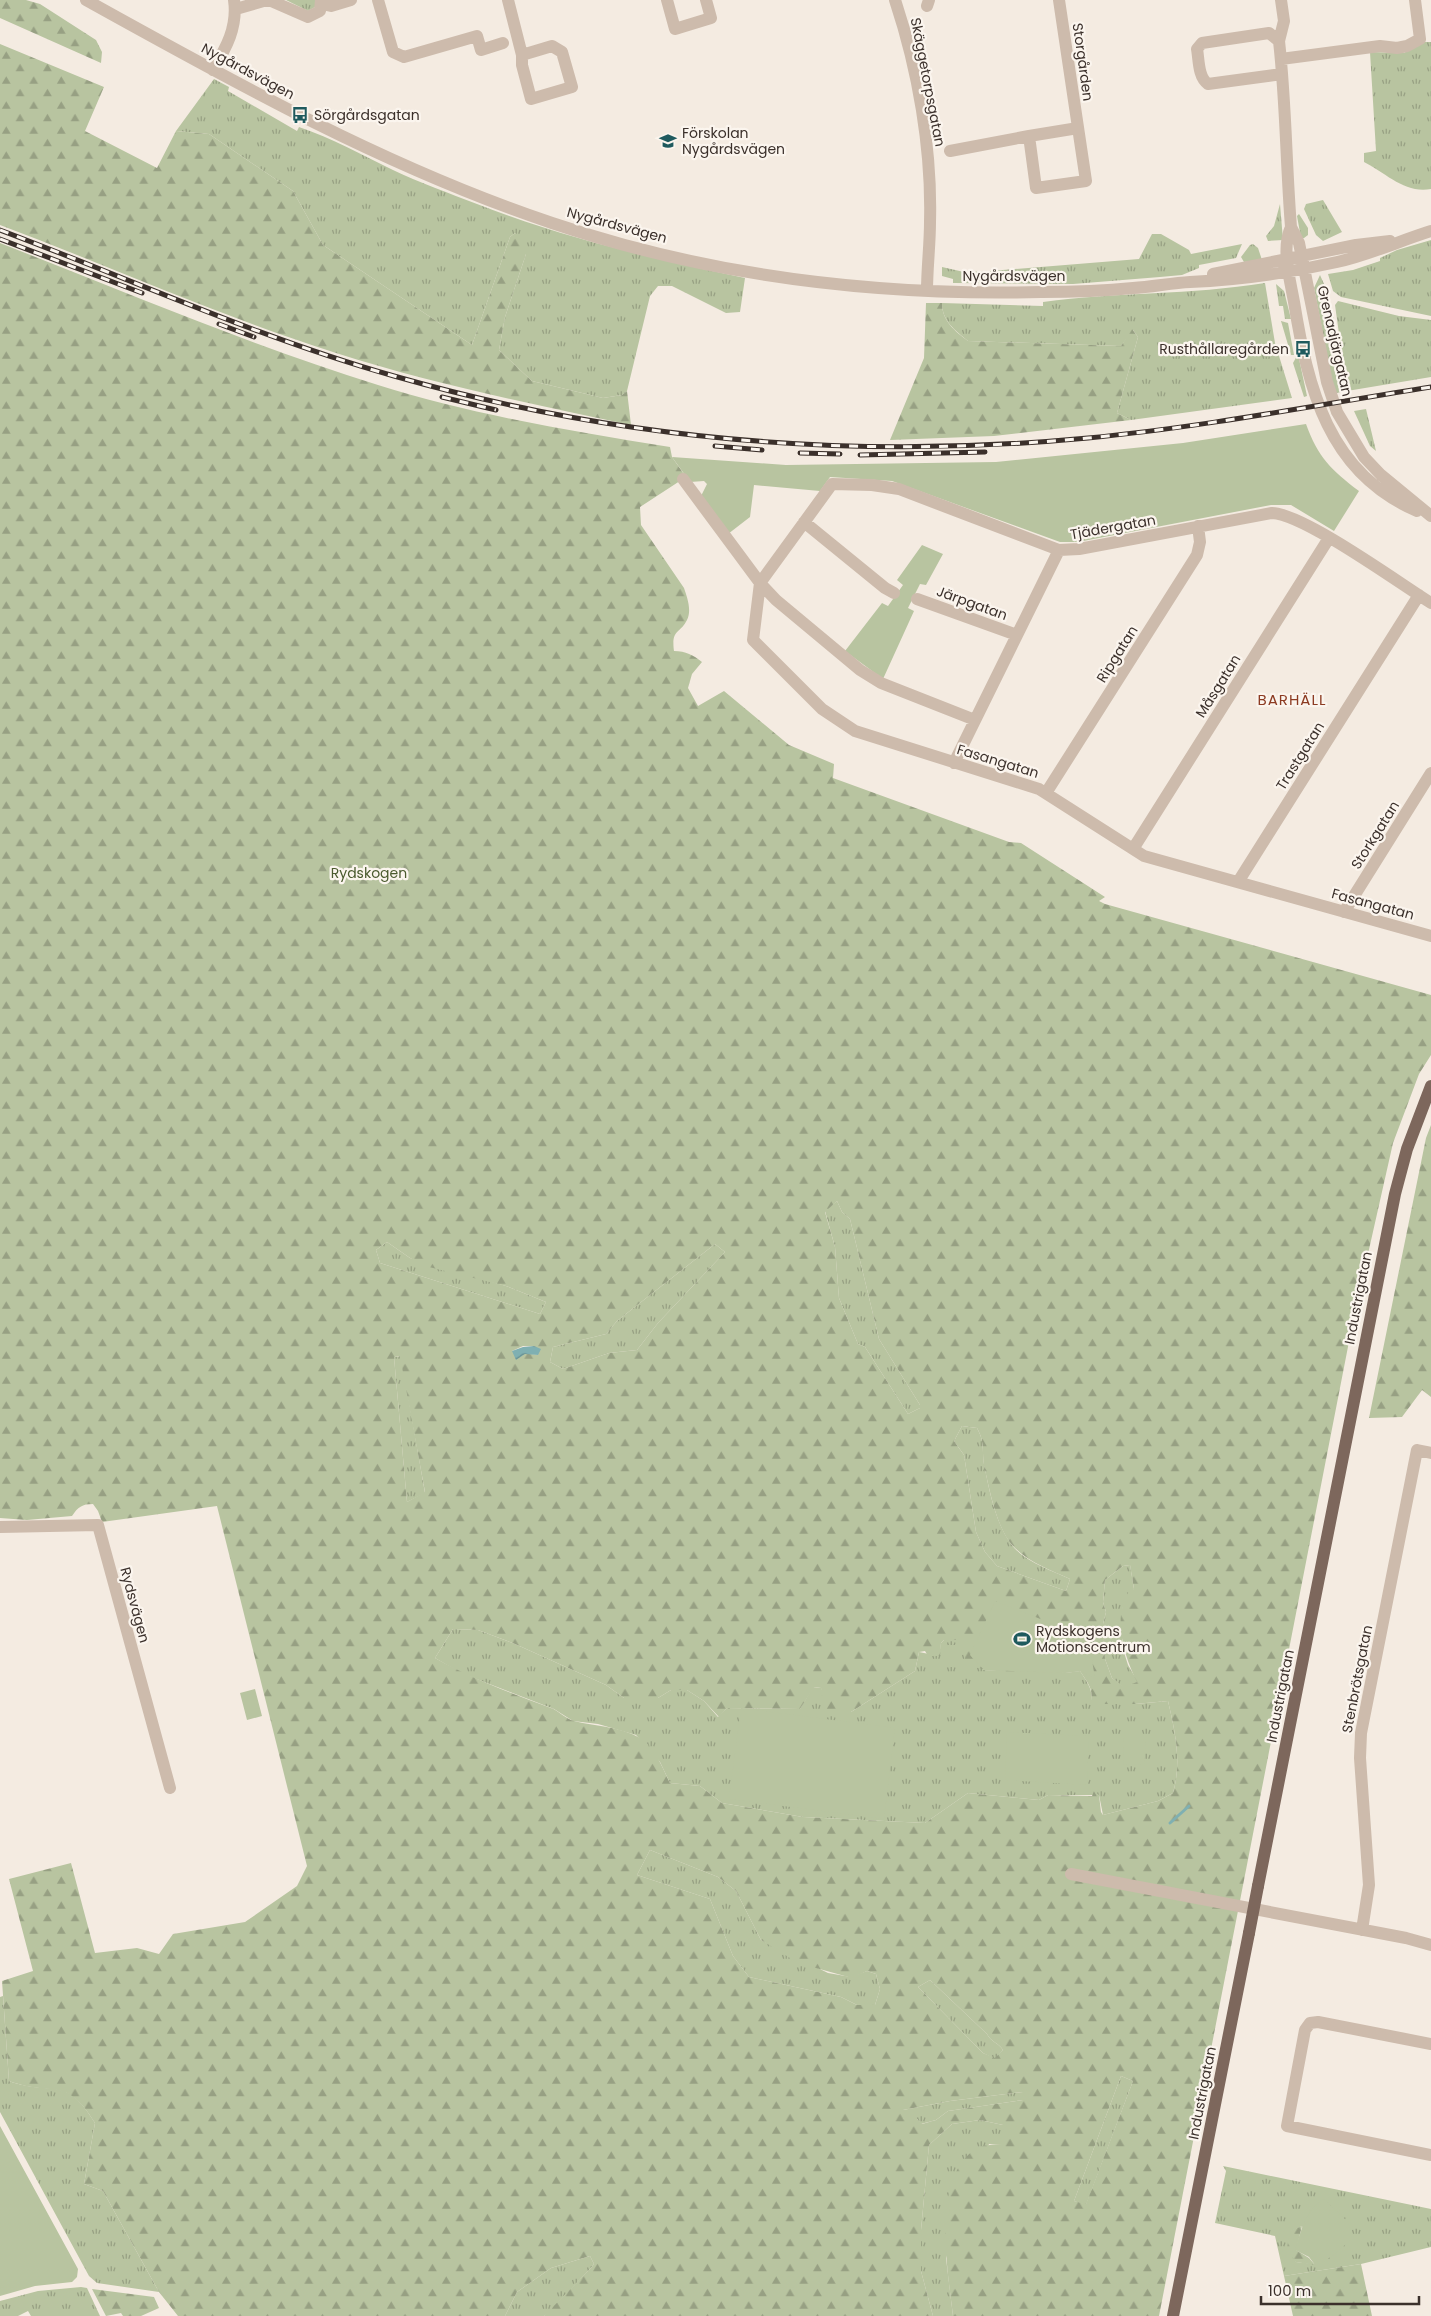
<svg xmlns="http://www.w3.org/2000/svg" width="1431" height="2316" font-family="Poppins,sans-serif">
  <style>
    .grass { fill: url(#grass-tufts); fill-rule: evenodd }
    .forest { fill: url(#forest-firs); fill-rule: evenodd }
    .green { fill: #b8c4a0 }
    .water { fill: url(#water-waves) }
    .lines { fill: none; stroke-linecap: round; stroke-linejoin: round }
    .stream { stroke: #7fb0b2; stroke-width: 3 }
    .minor { stroke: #cdbbac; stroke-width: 12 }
    .major { stroke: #7d675c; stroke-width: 12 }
    .rail-casing { stroke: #3b302b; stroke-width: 5 }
    .rail { stroke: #fbf5ee; stroke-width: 3; stroke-dasharray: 9; stroke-linecap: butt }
    .major-bridge { stroke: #7d675c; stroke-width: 12 }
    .labels { text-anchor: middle; stroke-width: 4.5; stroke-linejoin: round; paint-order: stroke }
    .street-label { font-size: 14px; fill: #3b302b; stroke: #fbf5ee }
    .poi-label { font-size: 14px; fill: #3b302b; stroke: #fbf5ee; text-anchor: start }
    .park-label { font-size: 14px; fill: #4a5a2e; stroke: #fbf5ee }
    .neighbourhood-label { font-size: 15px; letter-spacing: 1px; fill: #8c3b22; stroke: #fbf5ee }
  </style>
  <defs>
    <pattern id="grass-tufts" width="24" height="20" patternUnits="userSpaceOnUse" patternTransform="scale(1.25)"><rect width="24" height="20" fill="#b8c4a0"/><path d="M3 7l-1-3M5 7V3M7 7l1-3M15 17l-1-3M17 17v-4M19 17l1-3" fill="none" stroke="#97a083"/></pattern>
    <pattern id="forest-firs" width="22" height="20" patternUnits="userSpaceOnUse" patternTransform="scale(1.25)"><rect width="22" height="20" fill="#b8c4a0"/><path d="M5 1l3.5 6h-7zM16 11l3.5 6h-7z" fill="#97a083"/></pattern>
    <pattern id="water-waves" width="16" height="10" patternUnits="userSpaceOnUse" patternTransform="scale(1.25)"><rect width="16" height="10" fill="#7fb0b2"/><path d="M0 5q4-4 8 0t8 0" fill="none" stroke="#699091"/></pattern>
  </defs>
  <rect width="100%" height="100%" fill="#f4ebe1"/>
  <path class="grass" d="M286 0H316L315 7 308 11Z
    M1421 42H1431V189C1405 194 1386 173 1364 162V153L1376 151 1370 52 1404 53Z
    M214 79 229 87 228 91 297 131 299 127C332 138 362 155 393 170 420 183 449 193 477 204 564 238 654 259 745 278L740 312 726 313 672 286H658L650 296 627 391 622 395 603 398 532 381 499 350 505 317 526 254 515 233 510 237 472 345 323 245 293 191 209 134 176 131Z
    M1323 200 1342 232 1323 241 1316 235 1304 209 1306 204Z
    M1280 204 1283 240 1268 241 1266 236 1274 226Z
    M1299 214 1308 228V235L1304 238H1301L1297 216Z
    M1152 234H1161L1189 250 1191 254 1242 244 1236 258 1199 265V268L1182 275 1160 277 1073 284 953 283V279L942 276V267L964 272 990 271 1139 259Z
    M1431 240V316L1341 297 1333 291 1328 274 1353 270 1380 261V258L1397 250Z
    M1253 244 1258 248 1262 260 1244 262 1241 257 1250 245Z
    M1320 275C1337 310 1338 354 1342 392L1336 393 1333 386 1314 288Z
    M1265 283 1275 343 1292 398 1131 420 1117 413 1138 337 1133 330 1121 346 968 341C955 330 942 321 942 303L1043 306V302C1116 292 1191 295 1265 283Z
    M1276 284 1284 291 1291 319H1285L1283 306H1279Z
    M1338 301 1399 316 1431 320V377L1347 391 1335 305Z
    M1281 321 1288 323 1294 355H1291Z
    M1298 354 1307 396 1304 397 1293 363Z
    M1366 409 1376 451 1370 446 1354 411Z
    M837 1201 842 1212 850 1219 879 1339 920 1405V1408L908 1414 865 1347 858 1344 839 1298 835 1247 825 1211Z
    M387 1242 410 1258 506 1286 546 1302 540 1314 380 1263 376 1250Z
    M715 1244 725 1252 658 1323 637 1350 609 1353 563 1369 550 1362 553 1347 606 1334 617 1321Z
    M401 1356 425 1493 407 1502 394 1357Z
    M962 1426 977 1428C986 1444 981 1452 985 1469 990 1494 996 1523 1011 1544 1024 1562 1051 1570 1070 1579L1066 1591 997 1566 985 1552 976 1532 964 1455 954 1441Z
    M1130 1565 1134 1589 1122 1609V1646L1128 1665 1138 1682 1124 1688 1112 1678 1105 1659 1103 1624 1106 1612 1103 1602 1105 1580 1123 1566Z
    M453 1629 478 1630 515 1644 606 1685 624 1698H658L671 1690H687L704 1701 718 1717 727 1708 800 1709 813 1687 821 1688 824 1695 851 1712 915 1671 919 1652 939 1656 941 1643 944 1640H967L984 1670 1065 1673 1080 1671C1087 1682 1094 1690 1091 1704H1135L1168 1701C1175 1731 1182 1762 1173 1793L1158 1801 1103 1815 1099 1795H1048L1039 1800 968 1793 925 1823 803 1817 722 1803 700 1786 670 1783 660 1762 636 1735 598 1724 573 1721 554 1709 461 1673 435 1658Z
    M650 1850 718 1877 736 1891 761 1940 828 1973 851 1977 867 1971 876 1974 880 1989 875 2005H857L841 1997 749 1977 733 1956 710 1899 637 1875Z
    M930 1980 987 2034C991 2042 999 2043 1003 2050L995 2059 983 2053 918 1987Z
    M3 1996 9 2081C52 2097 65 2073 95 2123L84 2184 103 2191 159 2292 97 2283 89 2276 0 2112V1997Z
    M1121 2076 1133 2081 1086 2205 1074 2201Z
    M1023 2092V2100L948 2111 936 2120 921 2124 917 2119H903V2110L950 2101Z
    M980 2120 1003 2125V2145L989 2144 946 2258 953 2316H933L921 2271V2230L929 2145 952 2124Z
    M1223 2166 1431 2209V2247L1361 2264 1284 2276 1275 2236 1215 2223 1226 2171ZM1302 2226 1315 2264 1296 2262 1289 2232Z
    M590 2256 594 2264 591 2268 547 2314 544 2316H505L517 2292 551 2268Z
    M81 2287 87 2288 100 2316H31L28 2311 18 2316H0V2301L38 2291Z"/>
  <path class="forest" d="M0 0H26L40 4 96 40 102 52 101 63 0 18Z
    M0 44 104 87 85 131 157 168 176 131 209 134 293 191 323 245 472 345 510 237 515 233 526 241V254L505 317 499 350 532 381 603 398 622 395 627 391 631 425C532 404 433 384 336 353 222 317 112 267 0 225Z
    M0 243C125 292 250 345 378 385 473 415 572 431 670 447L672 457 686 477 640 507 641 525 684 588C687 597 692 610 687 620 680 634 671 629 674 651 686 651 693 655 702 662L692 674 688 688 698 706 724 691 789 745 834 764 833 778 1009 842 1021 843 1105 897 1099 901 1105 904 1431 995V1055L1419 1074 1393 1143 1354 1316 1159 2316H953C948 2272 931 2180 974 2150 983 2144 993 2145 1003 2144V2125L980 2120 952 2124 929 2145 921 2230V2271L933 2316H544L591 2268 594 2264 590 2256 551 2268 517 2292 505 2316H178L159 2292 103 2191 84 2184 95 2123C66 2075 52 2097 9 2081L2 1981 33 1971 9 1879 71 1863 95 1953 137 1948 159 1954 173 1934 245 1922 297 1886 307 1866 217 1506 102 1522 98 1511 93 1504C82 1504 78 1507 72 1516L27 1520 0 1518ZM837 1201 842 1212 850 1219 879 1339 920 1405V1408L908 1414 865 1347 858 1344 839 1298 835 1247 825 1212ZM387 1242 410 1258 429 1267 506 1286 546 1302 540 1314 380 1263 376 1250ZM715 1244 725 1252 658 1323 637 1350 609 1353 563 1369 550 1362 553 1347 606 1334 617 1321ZM523 1346H534L538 1355 512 1351ZM400 1356 425 1492 407 1502 394 1357ZM962 1426 977 1428C986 1444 981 1453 985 1470 990 1492 997 1529 1013 1546 1028 1562 1050 1570 1070 1579L1066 1591 997 1566 985 1552 976 1532 964 1455 954 1441ZM1130 1565 1134 1589 1129 1591C1112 1618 1124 1656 1137 1682L1124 1687 1112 1678 1105 1659 1103 1624 1106 1612 1103 1602 1105 1580 1123 1566ZM453 1629 478 1630 515 1644 606 1685 624 1698H658L671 1690H687L704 1701 719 1717 727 1708 800 1709 814 1687 821 1688 824 1712H851L915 1671 919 1652 925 1651 928 1656H940L941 1643 944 1640H966L968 1645 965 1650V1665C998 1674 1046 1676 1080 1671 1087 1682 1095 1690 1090 1704H1135L1168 1701C1175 1731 1182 1762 1173 1793L1158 1801 1103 1815 1101 1812 1099 1795 1094 1791 1092 1796 1048 1795 1039 1800 968 1793 925 1823 803 1817 722 1803 700 1786 670 1783C663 1769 656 1750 644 1741 624 1726 597 1727 574 1721 566 1719 559 1711 551 1708 511 1693 472 1679 435 1658ZM650 1850 718 1877 736 1891 761 1940 798 1963 852 1978 867 1971 876 1974 880 1989 875 2005H857L841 1997 749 1977 733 1956 710 1899 637 1875ZM930 1980 987 2034C991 2042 999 2043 1003 2050L995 2058 983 2053 918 1987ZM1121 2076 1133 2081 1086 2204 1074 2201ZM1023 2092V2100L948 2111 936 2120 922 2124 917 2119H903V2110L950 2101Z
    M926 303H942C942 321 955 331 968 341L1121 346 1132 329 1138 337 1117 413 1131 420 994 436 890 440 924 358Z
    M1431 1125V1397L1422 1390 1402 1417 1369 1418 1426 1138Z
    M1302 2226 1296 2250 1309 2258 1315 2265 1296 2262 1287 2251 1289 2231Z
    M1361 2264 1372 2316H1293L1284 2276Z
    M92 2289 154 2297 159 2308 141 2316H123L121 2313 106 2316Z"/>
  <path class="green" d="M1306 424C1318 457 1331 470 1359 491L1334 531 1291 505H1271L1078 542H1060L892 481 830 477 820 491 754 485 750 517 728 534 700 498 707 484 704 481 690 482 672 457 786 465 996 462 1183 443Z
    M922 545 943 554 926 585 920 584 908 608 914 611 883 679 845 651 882 603 888 606 903 585 897 580Z
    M995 1601 1048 1622 1092 1660 1095 1678 1080 1671 1065 1673 984 1670 970 1655Z
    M942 1645H962V1667H942Z
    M255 1689 262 1716 247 1720 240 1693Z
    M741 1708 895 1728 884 1819 729 1799Z
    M1007 1732 1089 1736 1087 1785 1005 1780Z
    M1124 1738H1146L1144 1765 1123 1764Z
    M0 2126 78 2269 77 2277 72 2282 35 2286 0 2296Z
    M1324 2199 1346 2220V2244L1331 2257 1315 2265 1309 2257 1295 2250C1301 2231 1306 2209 1324 2199Z"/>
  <path class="water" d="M534 1346 541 1349 538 1355 525 1354 516 1360 512 1351 523 1347Z"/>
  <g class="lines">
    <path class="stream" d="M1170 1823 1189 1806"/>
    <path class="minor" d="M86 0C237 84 388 168 552 223 709 276 876 296 1041 292 1072 292 1103 291 1133 288 1152 287 1171 283 1190 282 1239 280 1288 273 1337 262 1369 255 1399 241 1431 231
      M269 0 308 17 320 11 321 0
      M378 0 393 52 404 57 477 36 481 50 503 43
      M508 0 522 55
      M667 0 675 29 711 18 706 0
      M895 0C918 69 932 149 930 222 930 245 927 268 927 291
      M1059 0 1086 181 1036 188 1029 136 1078 128
      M322 4 331 6 351 0
      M927 6 929 0
      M236 9 267 0
      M1279 41 1284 21 1281 0
      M552 46 562 52 572 87 531 99 522 65V55Z
      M1281 59 1380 46 1397 48 1407 46 1420 39 1415 0
      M213 70C226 48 238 27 234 0
      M1282 74 1208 84C1198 77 1199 60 1197 49L1202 43 1269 33 1279 41C1286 103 1286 165 1291 227L1299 243 1327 382 1337 412 1364 457 1381 475 1431 516
      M950 151 1029 136
      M1291 227C1281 249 1290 279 1294 302 1308 388 1328 473 1417 511
      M1213 274 1356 245 1390 241
      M683 479 760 583 776 600 860 670 881 683 975 720
      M804 522 885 588 894 593
      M917 599 1017 635
      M1431 603C1399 583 1304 514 1272 513L1079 549 1059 550 899 489 872 485 832 484 760 583 753 640 822 709 855 731 1039 789 1144 856 1431 936
      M954 763 1059 550
      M1046 793 1197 555 1200 542 1198 526
      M1133 849 1329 538
      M1238 882 1419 595
      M1344 912 1431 773
      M0 1527 98 1525 170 1788
      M1071 1874 1406 1938 1431 1945
      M1362 1930 1369 1885 1360 1758 1361 1733 1417 1450 1431 1453
      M1431 2044 1318 2022 1310 2023 1305 2030 1287 2126 1431 2155"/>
    <path class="major" d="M1258 1886 1395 1194 1407 1149 1431 1086
      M1173 2316 1249 1933"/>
    <g class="rail-casing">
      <path id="rail" d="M0 230C131 279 259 338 394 376 622 441 852 460 1088 438 1203 427 1317 405 1431 387
        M0 239 142 293
        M219 324 254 337
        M442 397 496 410
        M715 446 762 450
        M800 453 840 454
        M860 455 985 452"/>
    </g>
    <use href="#rail" class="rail"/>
    <path class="major-bridge" d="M1249 1933 1258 1886"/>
  </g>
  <defs>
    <g id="bus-bare" transform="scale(1.35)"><path d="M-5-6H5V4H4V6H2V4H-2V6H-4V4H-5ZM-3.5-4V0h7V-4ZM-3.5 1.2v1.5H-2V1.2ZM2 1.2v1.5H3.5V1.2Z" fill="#1f5a5e" stroke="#fbf5ee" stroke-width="2.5" paint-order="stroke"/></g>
    <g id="school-bare" transform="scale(1.35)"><path d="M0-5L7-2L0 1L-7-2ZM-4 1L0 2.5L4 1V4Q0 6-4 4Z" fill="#1f5a5e" stroke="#fbf5ee" stroke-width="2.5" paint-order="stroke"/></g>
    <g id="stadium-bare" transform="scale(1.35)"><path d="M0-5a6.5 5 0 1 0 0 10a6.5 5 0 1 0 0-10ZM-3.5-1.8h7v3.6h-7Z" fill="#1f5a5e" stroke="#fbf5ee" stroke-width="2.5" paint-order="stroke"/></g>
  </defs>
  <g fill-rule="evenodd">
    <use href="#bus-bare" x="300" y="115"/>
    <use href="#school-bare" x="668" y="141"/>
    <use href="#bus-bare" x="1303" y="349"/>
    <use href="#stadium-bare" x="1022" y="1639"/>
  </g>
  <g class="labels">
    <g class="street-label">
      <text transform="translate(1083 62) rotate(82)" y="5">Storgården</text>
      <text transform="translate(248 71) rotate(28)" y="5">Nygårdsvägen</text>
      <text transform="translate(928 82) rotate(79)" y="5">Skäggetorpsgatan</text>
      <text transform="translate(617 225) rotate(15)" y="5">Nygårdsvägen</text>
      <text x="1014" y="281">Nygårdsvägen</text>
      <text transform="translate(1335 341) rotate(77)" y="5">Grenadjärgatan</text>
      <text transform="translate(1113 527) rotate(-10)" y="5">Tjädergatan</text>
      <text transform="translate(972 603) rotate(20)" y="5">Järpgatan</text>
      <text transform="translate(1117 654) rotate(-58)" y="5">Ripgatan</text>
      <text transform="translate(1218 686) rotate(-58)" y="5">Måsgatan</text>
      <text transform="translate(1300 756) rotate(-58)" y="5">Trastgatan</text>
      <text transform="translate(998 761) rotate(17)" y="5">Fasangatan</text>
      <text transform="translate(1375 835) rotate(-58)" y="5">Storkgatan</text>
      <text transform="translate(1373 904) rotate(15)" y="5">Fasangatan</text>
      <text transform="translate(1358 1298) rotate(-79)" y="5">Industrigatan</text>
      <text transform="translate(135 1605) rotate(75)" y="5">Rydsvägen</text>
      <text transform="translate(1357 1679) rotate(-79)" y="5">Stenbrötsgatan</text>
      <text transform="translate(1280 1696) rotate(-79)" y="5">Industrigatan</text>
      <text transform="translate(1202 2093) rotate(-79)" y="5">Industrigatan</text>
    </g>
    <g class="poi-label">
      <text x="314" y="120">Sörgårdsgatan</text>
      <text x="682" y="138">Förskolan<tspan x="682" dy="16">Nygårdsvägen</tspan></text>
      <text x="1289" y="354" text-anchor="end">Rusthållaregården</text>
      <text x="1036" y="1636">Rydskogens<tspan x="1036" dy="16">Motionscentrum</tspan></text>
    </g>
    <g class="park-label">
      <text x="369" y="878">Rydskogen</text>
    </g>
    <g class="neighbourhood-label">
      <text x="1292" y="705">BARHÄLL</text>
    </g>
  </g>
  <path d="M1261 2296v8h158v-8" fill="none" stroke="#3b302b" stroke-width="2.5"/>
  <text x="1268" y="2296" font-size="15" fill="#3b302b" stroke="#fbf5ee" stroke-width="4" paint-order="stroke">100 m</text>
</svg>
